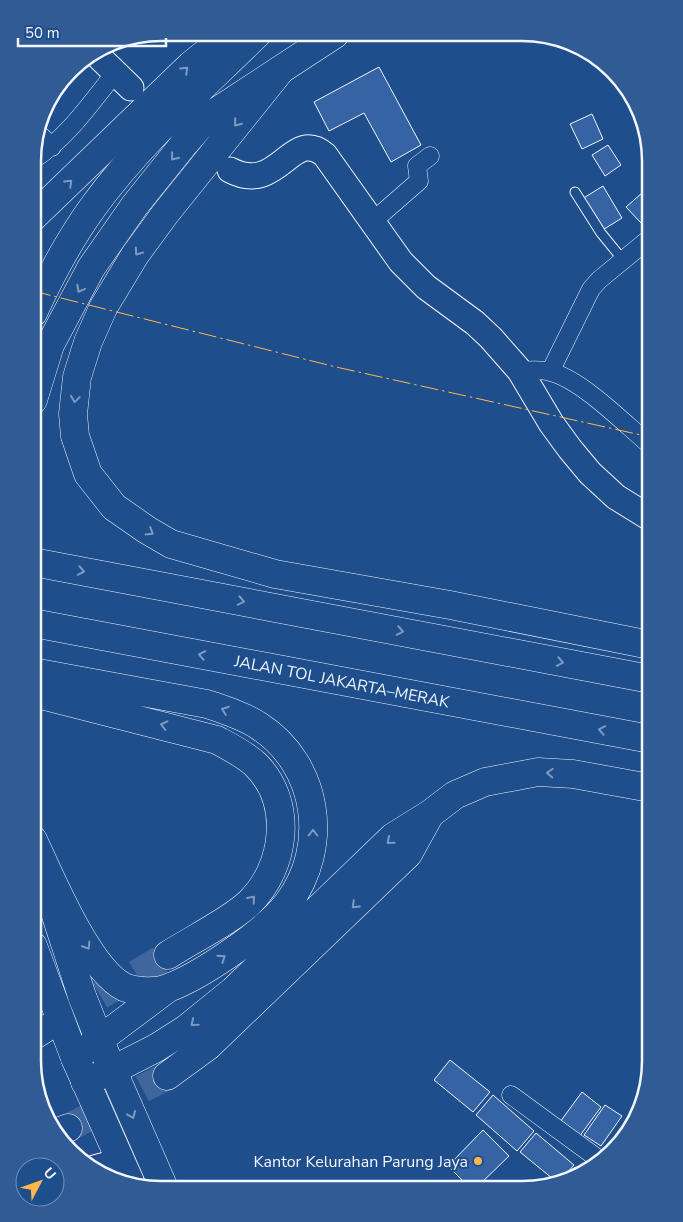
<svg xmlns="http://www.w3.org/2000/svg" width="683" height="1222" font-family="'Nunito Sans',sans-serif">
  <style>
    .building { fill: #3563a3; stroke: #f2f6ff }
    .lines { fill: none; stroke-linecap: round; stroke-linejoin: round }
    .highway-tunnel { stroke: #3f679d; stroke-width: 28; stroke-dasharray: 28 14; stroke-linecap: butt }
    .lane-casing { stroke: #f2f6ff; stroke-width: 11 }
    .street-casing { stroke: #f2f6ff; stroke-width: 19 }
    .secondary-casing { stroke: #f2f6ff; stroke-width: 27 }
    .primary-casing { stroke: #f2f6ff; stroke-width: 29 }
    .highway-casing { stroke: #f2f6ff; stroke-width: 29 }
    .lane { stroke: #1f4e8c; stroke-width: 9 }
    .street { stroke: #1f4e8c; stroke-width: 18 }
    .secondary { stroke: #1f4e8c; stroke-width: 25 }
    .primary { stroke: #1f4e8c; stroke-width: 28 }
    .highway { stroke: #1f4e8c; stroke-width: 28 }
    .power { stroke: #ffb74d; stroke-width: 1; stroke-dasharray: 18 4 2.5 4; stroke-linecap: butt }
    .oneway { stroke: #7e9ac0 }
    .poi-dot { fill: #ffb74d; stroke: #1f4e8c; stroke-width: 2 }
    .labels { text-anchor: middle; stroke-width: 4; stroke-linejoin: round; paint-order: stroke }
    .street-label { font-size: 16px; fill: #f2f6ff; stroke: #1f4e8c }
    .poi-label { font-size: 16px; fill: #f2f6ff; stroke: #1f4e8c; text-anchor: end }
    .rim { fill: none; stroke: #f2f6ff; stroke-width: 2.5 }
  </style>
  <rect width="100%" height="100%" fill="#1f4e8c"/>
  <path class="building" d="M379 67 421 145 391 162 364 113 329 131 314 102Z
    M592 114 603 139 582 149 570 124Z
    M608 145 621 165 605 176 592 155Z
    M603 186 622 218 601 231 582 199Z
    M642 193 650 203V215L641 223 626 207Z
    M450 1060 490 1092 473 1112 434 1080Z
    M582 1092 601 1107 579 1137 560 1122Z
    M493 1095 534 1131 517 1151 476 1115Z
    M605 1105 622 1116 601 1146 584 1135Z
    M483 1130 509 1156 475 1189H471L448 1166Z
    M536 1133 574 1165 558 1183 520 1152Z
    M575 1167 580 1171 563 1183Z"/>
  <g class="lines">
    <path class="highway-tunnel" d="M64 1017 168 955
      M68 1128 167 1076"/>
    <g class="lane-casing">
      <path id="lane" d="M575 192 601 233 623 260"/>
    </g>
    <g class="street-casing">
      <path id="street" d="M37 132 52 147
        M34 159C68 137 90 104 115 73
        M372 222 419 181 417 166 430 156
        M520 371C530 370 541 369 551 372 582 380 625 424 650 445
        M550 372 591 289 599 280 650 238
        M511 1095 597 1158"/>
    </g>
    <g class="secondary-casing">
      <path id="secondary" d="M95 53 131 88
        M230 170C279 196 291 126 325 155L401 262 426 287 475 323 491 338 520 371 551 423 570 449 590 473 616 497 650 518
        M94 1168 120 1161"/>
    </g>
    <g class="primary-casing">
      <path id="primary" d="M33 313C50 276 69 240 93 207 140 142 201 89 258 33
        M33 400 50 345 91 268 135 205 184 144 199 127 216 112 335 34
        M48 891 82 996 99 1039 164 1188
        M33 946 75 1058 130 1182"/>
    </g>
    <g class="highway-casing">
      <path id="highway" d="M279 72 165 214 135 255 103 308 88 342 77 377 73 414 75 436 88 474 114 507 147 530 171 544 275 574 450 605 650 645
        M33 217 191 65 226 37 238 33
        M33 562 650 679
        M33 623 650 739
        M33 693 217 740C230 747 244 754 255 764 294 802 286 867 249 903 230 921 191 940 168 955
        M33 840C51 878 88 969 124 987 136 992 156 993 168 988 201 976 267 931 288 903 330 847 319 765 259 726 244 716 225 710 207 704L33 672
        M33 1036 44 1029
        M75 1058 167 989
        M167 1076 208 1046 408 854 429 816
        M85 1082 113 1070 156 1048 186 1029 233 991 393 837 430 814 455 795 485 782 538 772 573 774 650 788
        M60 1131 68 1128"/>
    </g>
    <use href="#lane" class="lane"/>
    <use href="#street" class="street"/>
    <use href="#secondary" class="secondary"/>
    <use href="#primary" class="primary"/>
    <use href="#highway" class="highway"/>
    <path class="power" d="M33 291 336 367 650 437"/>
  </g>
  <defs><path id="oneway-chevron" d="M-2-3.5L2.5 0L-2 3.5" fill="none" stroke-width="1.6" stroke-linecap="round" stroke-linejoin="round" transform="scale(1.25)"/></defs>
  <g class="oneway">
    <use href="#oneway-chevron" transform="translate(185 70) rotate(-44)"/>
    <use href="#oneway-chevron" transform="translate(237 123) rotate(129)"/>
    <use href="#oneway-chevron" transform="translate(174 157) rotate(129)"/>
    <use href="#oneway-chevron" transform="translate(69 183) rotate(-44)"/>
    <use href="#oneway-chevron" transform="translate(138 252) rotate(125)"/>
    <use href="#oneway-chevron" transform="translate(80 289) rotate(118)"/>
    <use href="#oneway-chevron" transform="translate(75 399) rotate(98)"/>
    <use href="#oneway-chevron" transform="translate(150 532) rotate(32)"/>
    <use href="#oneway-chevron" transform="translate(81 571) rotate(11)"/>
    <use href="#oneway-chevron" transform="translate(241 601) rotate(11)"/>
    <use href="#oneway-chevron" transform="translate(400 631) rotate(11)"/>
    <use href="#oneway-chevron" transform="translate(202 655) rotate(-169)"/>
    <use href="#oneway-chevron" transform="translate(560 662) rotate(11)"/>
    <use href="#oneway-chevron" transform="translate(225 710) rotate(-160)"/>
    <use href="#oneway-chevron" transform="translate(164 725) rotate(-166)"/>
    <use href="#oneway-chevron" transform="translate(602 730) rotate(-169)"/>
    <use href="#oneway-chevron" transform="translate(550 773) rotate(-177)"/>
    <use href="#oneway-chevron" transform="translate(313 833) rotate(-90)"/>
    <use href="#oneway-chevron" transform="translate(390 841) rotate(139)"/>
    <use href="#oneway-chevron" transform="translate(252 899) rotate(-49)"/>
    <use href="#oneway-chevron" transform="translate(355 905) rotate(136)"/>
    <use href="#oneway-chevron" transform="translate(87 946) rotate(58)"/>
    <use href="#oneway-chevron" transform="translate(222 958) rotate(-34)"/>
    <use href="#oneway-chevron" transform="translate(194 1023) rotate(141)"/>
    <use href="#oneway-chevron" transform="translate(132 1115) rotate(67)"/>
  </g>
  <circle class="poi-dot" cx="478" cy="1161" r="5"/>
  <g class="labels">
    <g class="street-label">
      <text transform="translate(342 681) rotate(11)" y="6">JALAN TOL JAKARTA–MERAK</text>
    </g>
    <g class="poi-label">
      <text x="468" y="1167">Kantor Kelurahan Parung Jaya</text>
    </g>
  </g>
  <path d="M0 0H683V1222H0ZM161 41H522A120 120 0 0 1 642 161V1061A120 120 0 0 1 522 1181H161A120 120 0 0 1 41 1061V161A120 120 0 0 1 161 41Z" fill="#305b95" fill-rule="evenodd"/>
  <path class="rim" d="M161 41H522A120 120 0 0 1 642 161V1061A120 120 0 0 1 522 1181H161A120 120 0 0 1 41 1061V161A120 120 0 0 1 161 41Z"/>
  <g transform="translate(40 1182) rotate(49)"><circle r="24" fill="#1f4e8c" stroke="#7391ba"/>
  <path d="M0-4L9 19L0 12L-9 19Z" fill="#ffb74d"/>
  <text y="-8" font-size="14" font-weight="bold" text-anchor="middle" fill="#f2f6ff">U</text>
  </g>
  <path d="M18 38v8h148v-8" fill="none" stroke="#f2f6ff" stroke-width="2.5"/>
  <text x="25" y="38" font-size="15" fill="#f2f6ff" stroke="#1f4e8c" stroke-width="4" paint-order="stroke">50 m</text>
</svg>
